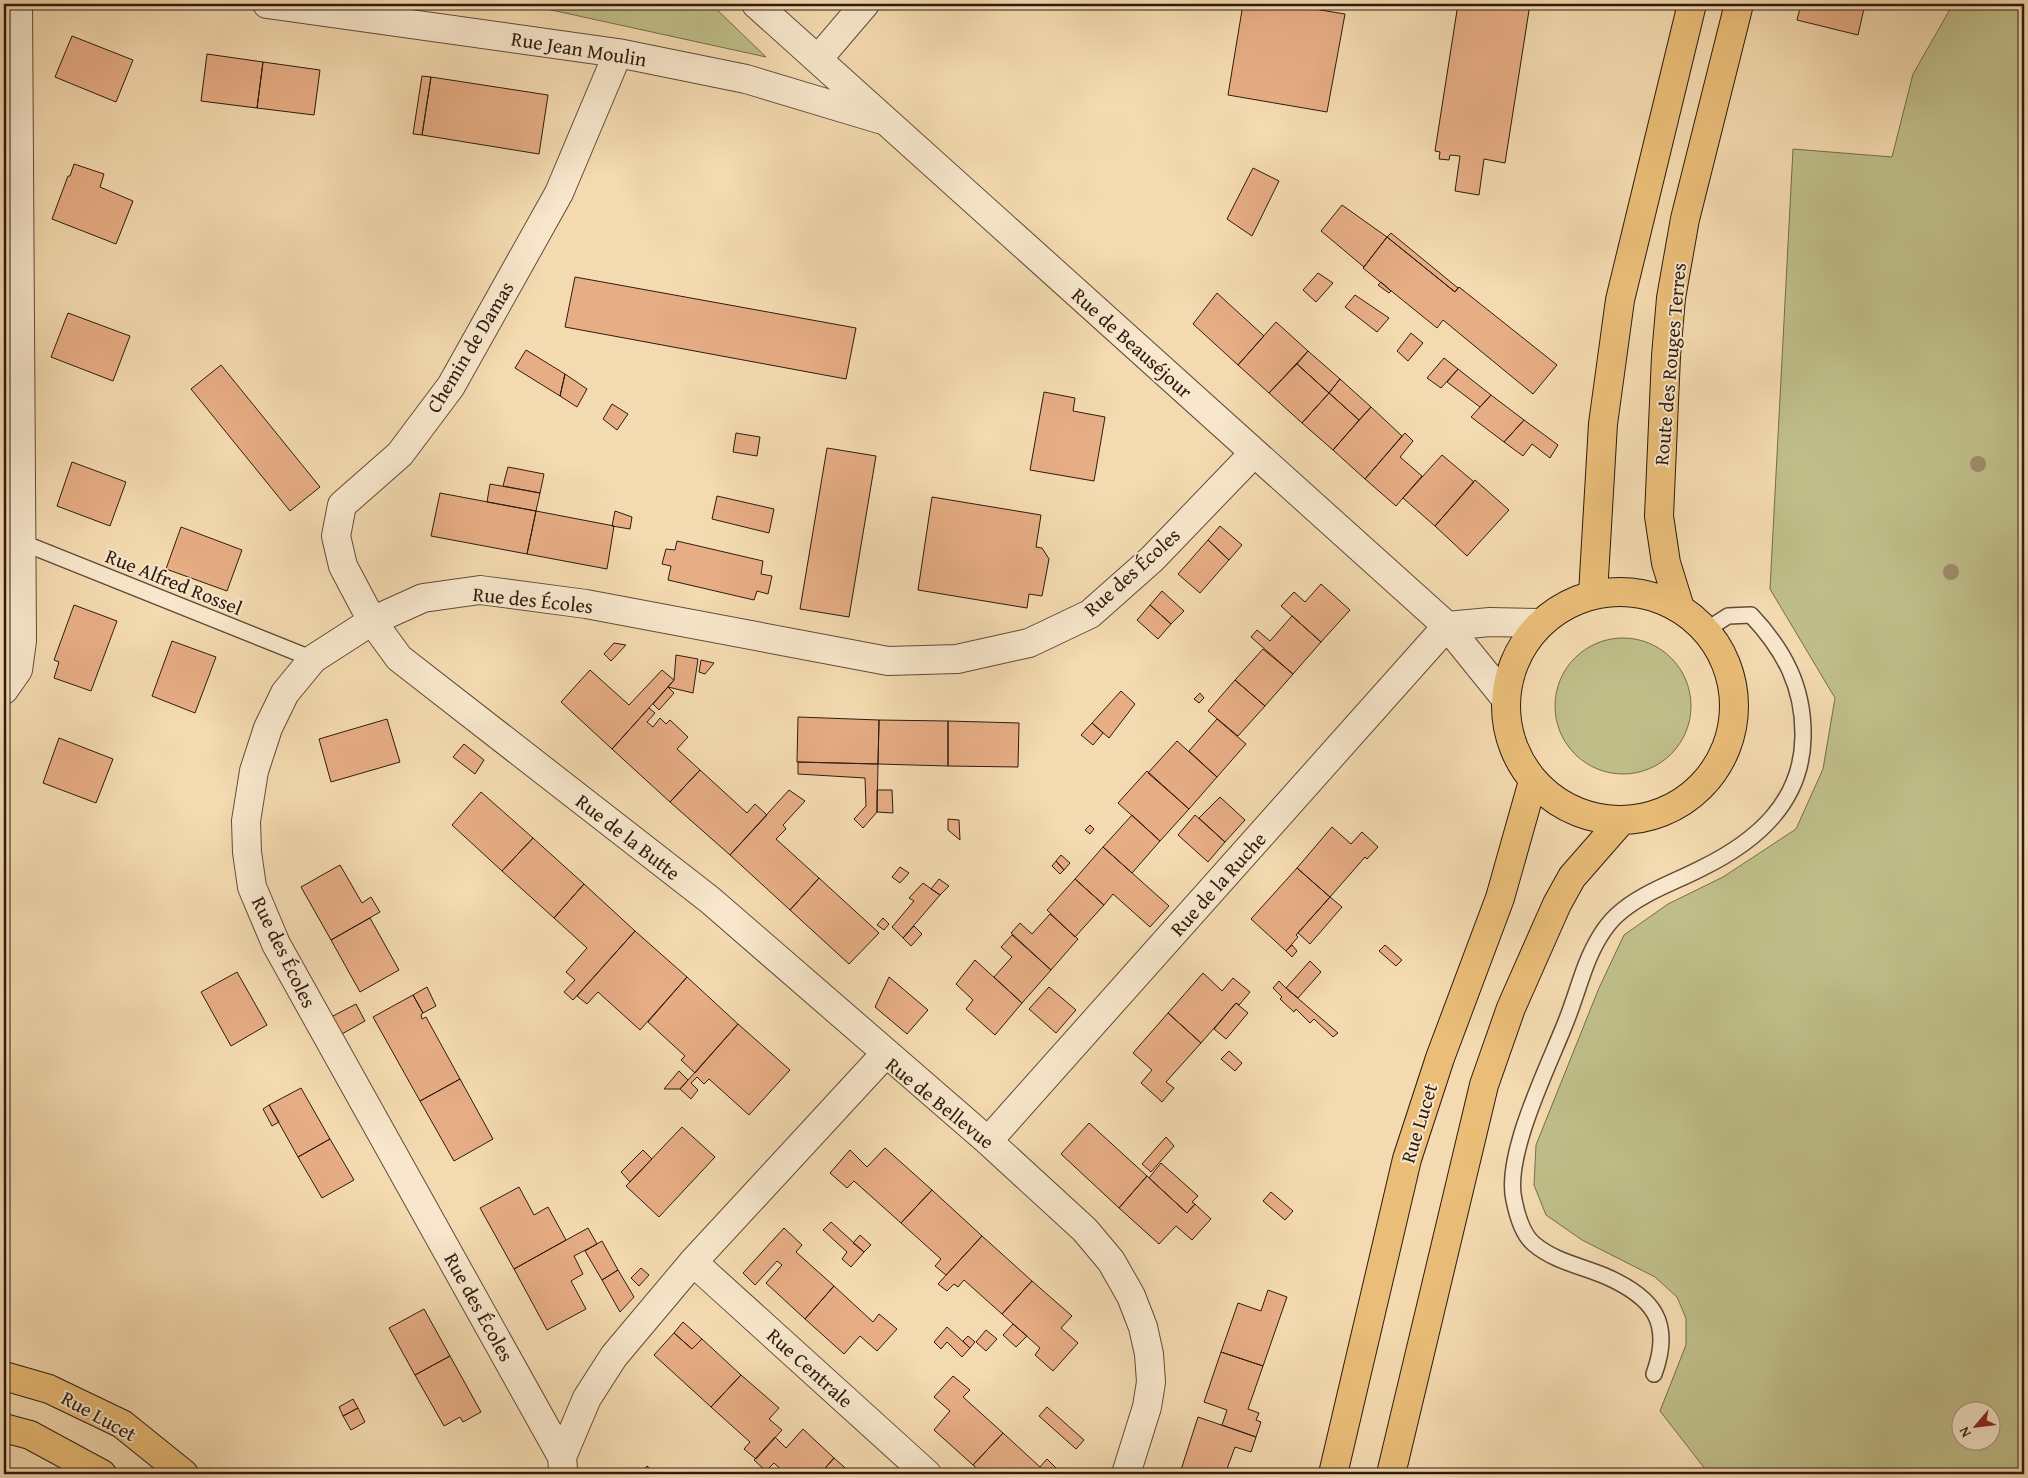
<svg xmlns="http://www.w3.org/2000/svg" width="2028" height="1478" font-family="'Gentium Book Plus',serif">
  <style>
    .green { fill: #bfbe89; stroke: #766c4c; fill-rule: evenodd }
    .building { fill: #e7ad85; stroke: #2e1b0f }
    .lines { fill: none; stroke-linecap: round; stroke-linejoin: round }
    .lane-casing { stroke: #604b37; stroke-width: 18 }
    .street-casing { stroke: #604b37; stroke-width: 30 }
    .primary-casing { stroke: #2e1b0f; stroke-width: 30 }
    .lane { stroke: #f8e7cc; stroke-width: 15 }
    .street { stroke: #f8e7cc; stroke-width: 28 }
    .primary { stroke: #eabd78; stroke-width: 28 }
    .tree { fill: #9f8c6c }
    .labels { text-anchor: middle; stroke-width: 4; stroke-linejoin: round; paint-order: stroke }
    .street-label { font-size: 20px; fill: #2e1b0f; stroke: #f8e7cc }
  </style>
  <rect width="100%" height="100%" fill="#f4dab0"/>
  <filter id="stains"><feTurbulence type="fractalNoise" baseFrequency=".004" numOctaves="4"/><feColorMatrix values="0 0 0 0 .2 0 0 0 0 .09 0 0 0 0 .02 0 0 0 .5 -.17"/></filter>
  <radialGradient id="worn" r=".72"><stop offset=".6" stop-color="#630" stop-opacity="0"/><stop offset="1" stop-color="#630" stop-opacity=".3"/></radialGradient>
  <path class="green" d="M524 4H711L766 57Z
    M1953 4H2024V1474H1709L1660 1411 1686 1345V1318L1677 1297 1655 1277 1582 1240 1546 1215 1534 1185 1536 1145 1599 988 1624 935 1668 904 1723 877 1796 829 1823 769 1835 698 1770 589 1793 149 1892 157 1913 74ZM1960 1410H1990V1440H1960Z
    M1555 706a68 68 0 1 1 136 0a68 68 0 1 1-136 0Z"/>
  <path class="building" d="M1243 4H1284L1345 14 1327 112 1228 95Z
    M1458 4H1530L1505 163 1484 159 1479 195 1455 191 1460 156 1450 155 1449 160 1439 159 1440 152 1435 151Z
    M1801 4H1865L1858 35 1797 20Z
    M72 36 133 60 116 102 55 77Z
    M207 54 263 62 257 108 201 101Z
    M263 62 320 70 314 115 257 108Z
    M422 76 431 77 422 135 413 134Z
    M431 77 548 95 539 154 422 135Z
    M74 164 104 174 100 187 133 201 116 244 52 219 68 176H70Z
    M1253 168 1279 181 1252 236 1227 219Z
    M1342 205 1387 237 1364 267 1321 231Z
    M1391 233 1458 288 1455 292 1387 237Z
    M1387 237 1455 292 1459 287 1557 365 1533 394 1443 320 1437 328 1363 268Z
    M1318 273 1333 283 1316 302 1303 290Z
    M575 277 856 328 846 379 565 327Z
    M1381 282 1391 291 1389 293 1378 285Z
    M1217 293 1264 336 1238 365 1193 324Z
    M1355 295 1389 318 1377 332 1345 307Z
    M68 313 130 336 113 381 51 357Z
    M1276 322 1308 351 1269 393 1238 365Z
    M1411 333 1423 343 1408 361 1397 351Z
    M526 350 565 374 560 396 515 368Z
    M1308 351 1340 379 1329 393 1297 364Z
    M1444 358 1458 369 1441 388 1427 378Z
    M1297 364 1329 393 1302 423 1269 393Z
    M221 365 320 487 290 511 191 389Z
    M1458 369 1491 395 1480 407 1447 382Z
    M565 374 587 389 577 407 560 396Z
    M1340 379 1371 407 1359 420 1329 393Z
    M1044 392 1075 398 1073 411 1105 417 1094 481 1030 470Z
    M1329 393 1359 420 1333 450 1302 423Z
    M1491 395 1524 420 1504 442 1471 417Z
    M612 404 628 414 617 430 603 419Z
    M1371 407 1402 436 1365 479 1333 450Z
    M1524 420 1558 445 1550 458 1532 444 1523 456 1504 442Z
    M736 433 760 437 757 456 733 452Z
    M1405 433 1413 441 1400 457 1422 476 1396 506 1365 479Z
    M827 448 876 456 849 617 800 609Z
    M1442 455 1474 482 1435 526 1403 498Z
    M72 462 126 482 110 526 57 506Z
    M508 467 544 474 540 493 503 486Z
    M1475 480 1509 510 1467 556 1435 526Z
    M490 484 540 493 536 511 487 502Z
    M440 493 536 511 527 554 431 536Z
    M717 496 774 509 769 533 712 519Z
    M932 497 1041 515 1036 547 1042 548 1049 559 1042 596 1029 594 1027 608 918 590Z
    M536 511 614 526 607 569 527 554Z
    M615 511 632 517 630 529 612 526Z
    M1220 526 1242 545 1229 560 1208 540Z
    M181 527 242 550 227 591 166 569Z
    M1208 540 1229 560 1200 593 1178 574Z
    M677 541 763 561 761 574 772 576 768 594 757 591 754 600 668 580 671 566 662 564 666 549 675 550Z
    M1321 584 1350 610 1321 642 1281 606 1294 592 1305 602Z
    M1162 591 1184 611 1171 624 1150 605Z
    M74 605 117 621 91 691 54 678 59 662 54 660Z
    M1150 605 1171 624 1158 639 1137 620Z
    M1292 616 1321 642 1293 674 1251 637 1257 630 1270 641Z
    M172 641 216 657 195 713 152 696Z
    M614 643 626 645 611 661 604 654Z
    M1263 649 1293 674 1265 706 1235 680Z
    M676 655 698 659 693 693 668 687 674 680Z
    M701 660 714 663 705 674 699 672Z
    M590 670 629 705 662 670 674 680 612 749 561 702Z
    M1235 680 1265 706 1238 736 1208 711Z
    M668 687 674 693 659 710 653 704Z
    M1121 691 1135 704 1109 738 1092 723Z
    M1200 693 1204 698 1199 703 1194 699Z
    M649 708 655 713 647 722 653 727 660 718 666 724 670 720 688 737 677 749 700 770 670 802 612 749Z
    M798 717 879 720 878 764 797 762Z
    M387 719 400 762 331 782 319 739Z
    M1217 719 1246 744 1217 777 1189 751Z
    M879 720 948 721V766L878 764Z
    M948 721 1019 723 1018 767 948 766Z
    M1092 723 1103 733 1093 745 1081 735Z
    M59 738 113 759 96 803 43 783Z
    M1177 741 1217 777 1189 809 1148 773Z
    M464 744 484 760 475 774 453 757Z
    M798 762 878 764 877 812 863 828 854 819 866 806 865 778 798 774Z
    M700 770 747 813 755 804 767 815 730 855 670 802Z
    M1147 771 1189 809 1160 841 1118 803Z
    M789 790 805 801 783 825 786 829 776 839 819 878 790 910 730 855Z
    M877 790H892L893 813 877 812Z
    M481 792 533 838 502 871 452 825Z
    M1220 797 1245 820 1225 842 1199 818Z
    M1132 815 1160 841 1132 873 1103 847Z
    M1195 815 1225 842 1208 862 1178 835Z
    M948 819 959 820 960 840 948 830Z
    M1090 825 1094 829 1090 834 1085 830Z
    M1332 827 1351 844 1362 832 1378 847 1367 859 1365 857 1330 897 1297 868Z
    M533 838 584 884 554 918 502 871Z
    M1103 847 1169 906 1150 927 1113 894 1104 905 1075 879Z
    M1061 855 1070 863 1064 870 1056 861Z
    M1056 861 1064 870 1060 874 1052 866Z
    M340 865 362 903 371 897 380 912 331 940 301 887Z
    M900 867 909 873 900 883 892 877Z
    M1297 868 1330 897 1296 935 1298 937 1286 951 1251 919Z
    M819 878 879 933 849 964 790 910Z
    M939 879 949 886 940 895 931 889Z
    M1075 879 1104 905 1075 937 1047 910Z
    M923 883 940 895 903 938 892 927 914 901 909 898Z
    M584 884 635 931 573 1000 564 992 575 980 566 972 587 948 554 918Z
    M1330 897 1342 907 1310 944 1298 933Z
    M1050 914 1078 939 1051 970 1011 933 1020 923 1032 934Z
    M370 918 399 970 360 992 331 940Z
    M883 918 889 924 884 930 877 925Z
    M914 926 922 934 911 946 903 938Z
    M635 931 687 977 640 1030 598 992 587 1004 577 996Z
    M1012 935 1051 970 1022 1003 994 977 1012 957 1001 947Z
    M1292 945 1297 951 1292 957 1286 951Z
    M1385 945 1402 960 1396 966 1379 951Z
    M975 960 1022 1003 995 1035 966 1009 973 1000 956 984Z
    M1310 961 1321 972 1298 998 1286 988Z
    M237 972 267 1025 231 1046 201 992Z
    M1203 973 1222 991 1233 978 1250 992 1239 1005 1236 1003 1201 1043 1168 1013Z
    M687 977 738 1024 695 1073 681 1060 685 1056 648 1022Z
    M889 977 928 1010 907 1034 875 1007Z
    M1279 981 1286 988 1338 1033 1333 1037 1314 1019 1310 1023 1296 1009 1294 1012 1280 999 1282 997 1273 988Z
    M427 987 436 1006 423 1013 413 995Z
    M1049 987 1076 1010 1056 1033 1029 1009Z
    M413 995 423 1013 421 1015 422 1019 426 1017 460 1079 420 1101 373 1017Z
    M1236 1003 1248 1013 1226 1039 1214 1029Z
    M356 1004 365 1021 340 1035 331 1017Z
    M1168 1013 1201 1043 1166 1082 1174 1088 1162 1102 1141 1083 1152 1070 1133 1053Z
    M738 1024 790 1070 749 1115 709 1079 704 1084 697 1077 691 1083 698 1090 691 1099 680 1089Z
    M1229 1051 1242 1063 1235 1071 1221 1059Z
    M679 1071 688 1080 680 1089H664Z
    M460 1079 493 1139 454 1161 420 1101Z
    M301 1088 330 1139 298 1157 269 1105Z
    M269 1105 279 1122 272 1126 263 1109Z
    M1089 1123 1147 1176 1119 1208 1061 1154Z
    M682 1127 715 1157 659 1217 626 1186Z
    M1166 1137 1174 1146 1151 1172 1142 1164Z
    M330 1139 354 1180 322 1198 298 1157Z
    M885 1148 932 1190 901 1223 854 1181 847 1188 830 1173 850 1150 867 1167Z
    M643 1150 652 1159 630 1182 621 1172Z
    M1161 1163 1198 1196 1192 1202 1195 1204 1187 1213 1149 1178Z
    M1147 1176 1187 1213 1195 1204 1211 1219 1192 1240 1176 1226 1159 1244 1119 1208Z
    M519 1187 534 1215 548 1207 566 1240 514 1269 480 1208Z
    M932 1190 982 1236 946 1275 935 1266 941 1259 901 1223Z
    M1271 1192 1293 1211 1285 1220 1263 1201Z
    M831 1222 864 1252 851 1267 842 1259 847 1252 823 1230Z
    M588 1228 597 1244 574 1256 583 1274 571 1281 586 1309 547 1330 514 1269Z
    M784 1228 802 1245 796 1252 834 1286 805 1319 766 1283 782 1265 777 1261 755 1285 743 1273Z
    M860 1235 871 1245 864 1252 853 1243Z
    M982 1236 1032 1281 1002 1314 964 1280 958 1287 954 1284 947 1291 938 1284Z
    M602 1241 618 1270 602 1280 585 1251Z
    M641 1268 649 1275 639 1286 631 1278Z
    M618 1270 634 1297 620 1312 602 1280Z
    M1032 1281 1072 1316 1061 1328 1078 1343 1053 1371 1035 1355 1040 1348 1002 1314Z
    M834 1286 873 1322 879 1314 897 1329 877 1351 860 1336 844 1354 805 1319Z
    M1268 1290 1287 1297 1263 1366 1221 1352 1238 1303 1261 1311Z
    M424 1309 450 1356 415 1375 389 1328Z
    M683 1322 702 1339 692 1349 674 1333Z
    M1013 1324 1027 1336 1016 1347 1003 1335Z
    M947 1327 970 1348 962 1357 947 1342 941 1349 934 1342Z
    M986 1330 997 1339 986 1351 976 1342Z
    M674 1333 692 1349 702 1339 741 1375 711 1407 654 1355Z
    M968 1336 975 1342 970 1348 963 1341Z
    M1221 1352 1263 1366 1248 1409 1259 1413 1256 1420 1261 1422 1256 1437 1222 1425 1227 1410 1204 1402Z
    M450 1356 481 1412 463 1422 460 1417 444 1426 415 1375Z
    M741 1375 779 1408 769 1419 782 1430 756 1459 744 1449 750 1442 711 1407Z
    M953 1376 970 1390 963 1397 1003 1433 973 1465 934 1430 950 1411 934 1397Z
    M353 1399 358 1408 343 1416 339 1407Z
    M1047 1407 1084 1440 1076 1449 1039 1416Z
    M358 1408 365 1422 351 1430 343 1416Z
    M1198 1417 1256 1437 1251 1452 1235 1447 1225 1474 1180 1473Z
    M803 1429 834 1458 820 1474H786L774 1463 766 1471 754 1460 775 1437 786 1448Z
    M1003 1433 1040 1467 1047 1459 1062 1474H983L973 1465Z
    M834 1458 852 1474H820Z
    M647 1466 656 1474H640Z"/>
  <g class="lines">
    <g class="lane-casing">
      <path id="lane" d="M21 542 313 659
        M1654 1374C1673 1322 1653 1297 1605 1276 1581 1266 1554 1261 1534 1244 1523 1235 1517 1215 1514 1200 1504 1157 1546 1071 1563 1029 1572 1008 1578 986 1586 965 1593 947 1603 928 1617 915 1641 893 1673 883 1702 868 1757 841 1802 802 1803 737 1804 687 1784 650 1751 615L1728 616 1706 630"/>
    </g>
    <g class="street-casing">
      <path id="street" d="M267 4 618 53 746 79 879 119
        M756 4 1447 626 1506 699
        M618 53 559 193 451 386 400 454 342 505 336 536 343 566 372 621 399 658 710 900 988 1141 1085 1230 1111 1261 1131 1296 1143 1327 1149 1354 1151 1382 1147 1407 1126 1474
        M818 59 865 4
        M1447 626 1490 622 1541 623
        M4 690 18 670 22 641 18 4
        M988 1141 1447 626
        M693 1262 927 1474
        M562 1457 276 944 252 887 247 852 246 821 254 771 268 728 285 693 313 659 372 621 423 598 480 590 586 604 888 661 957 659 1029 643 1090 614 1152 559 1254 453
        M563 1469 562 1457 587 1398 614 1356 693 1262 886 1053"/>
    </g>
    <g class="primary-casing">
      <path id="primary" d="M1506 706a114 114 0 1 1 228 0a114 114 0 1 1-228 0Z
        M1593 594 1603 424 1620 300 1692 4
        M1680 608 1666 563 1659 516 1666 356 1671 298 1685 219 1739 4
        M4 1376 49 1389 122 1424 184 1474
        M4 1428 30 1435 102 1474
        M1333 1474 1407 1159 1440 1058 1500 898 1533 781
        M1391 1474 1484 1085 1511 1008 1557 904 1572 877 1621 821"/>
    </g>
    <use href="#lane" class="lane"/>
    <use href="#street" class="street"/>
    <use href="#primary" class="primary"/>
  </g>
  <g class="tree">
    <circle cx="1978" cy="464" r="8"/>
    <circle cx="1951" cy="572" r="8"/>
  </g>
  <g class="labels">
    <g class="street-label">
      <text transform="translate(579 49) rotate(9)" y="7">Rue Jean Moulin</text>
      <text transform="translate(1132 343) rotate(42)" y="7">Rue de Beauséjour</text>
      <text transform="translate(470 347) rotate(-59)" y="7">Chemin de Damas</text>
      <text transform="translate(1670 364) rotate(-85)" y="7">Route des Rouges Terres</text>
      <text transform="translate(1132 572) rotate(-42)" y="7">Rue des Écoles</text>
      <text transform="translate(174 582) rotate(22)" y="7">Rue Alfred Rossel</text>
      <text transform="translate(533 600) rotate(6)" y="7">Rue des Écoles</text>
      <text transform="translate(628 837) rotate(38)" y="7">Rue de la Butte</text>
      <text transform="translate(1218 884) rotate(-48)" y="7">Rue de la Ruche</text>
      <text transform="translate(284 952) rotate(64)" y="7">Rue des Écoles</text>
      <text transform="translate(940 1103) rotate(39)" y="7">Rue de Bellevue</text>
      <text transform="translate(1419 1123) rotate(-73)" y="7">Rue Lucet</text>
      <text transform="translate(479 1307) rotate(61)" y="7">Rue des Écoles</text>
      <text transform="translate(810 1368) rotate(42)" y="7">Rue Centrale</text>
      <text transform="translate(99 1416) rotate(29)" y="7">Rue Lucet</text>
    </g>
  </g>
  <rect width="2028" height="1478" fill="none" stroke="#f4dab0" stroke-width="20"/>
  <rect x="5" y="5" width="2018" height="1468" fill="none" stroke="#2e1b0f" stroke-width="2.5"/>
  <rect x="10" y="10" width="2008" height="1458" fill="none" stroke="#2e1b0f"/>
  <g transform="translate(1976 1426) rotate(242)"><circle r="24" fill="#f8e7cc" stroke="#a79580"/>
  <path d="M0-4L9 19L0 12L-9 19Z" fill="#8f2418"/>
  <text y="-8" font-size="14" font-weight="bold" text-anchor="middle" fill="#2e1b0f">N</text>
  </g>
  <rect width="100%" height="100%" filter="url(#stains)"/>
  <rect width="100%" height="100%" fill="url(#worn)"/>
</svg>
